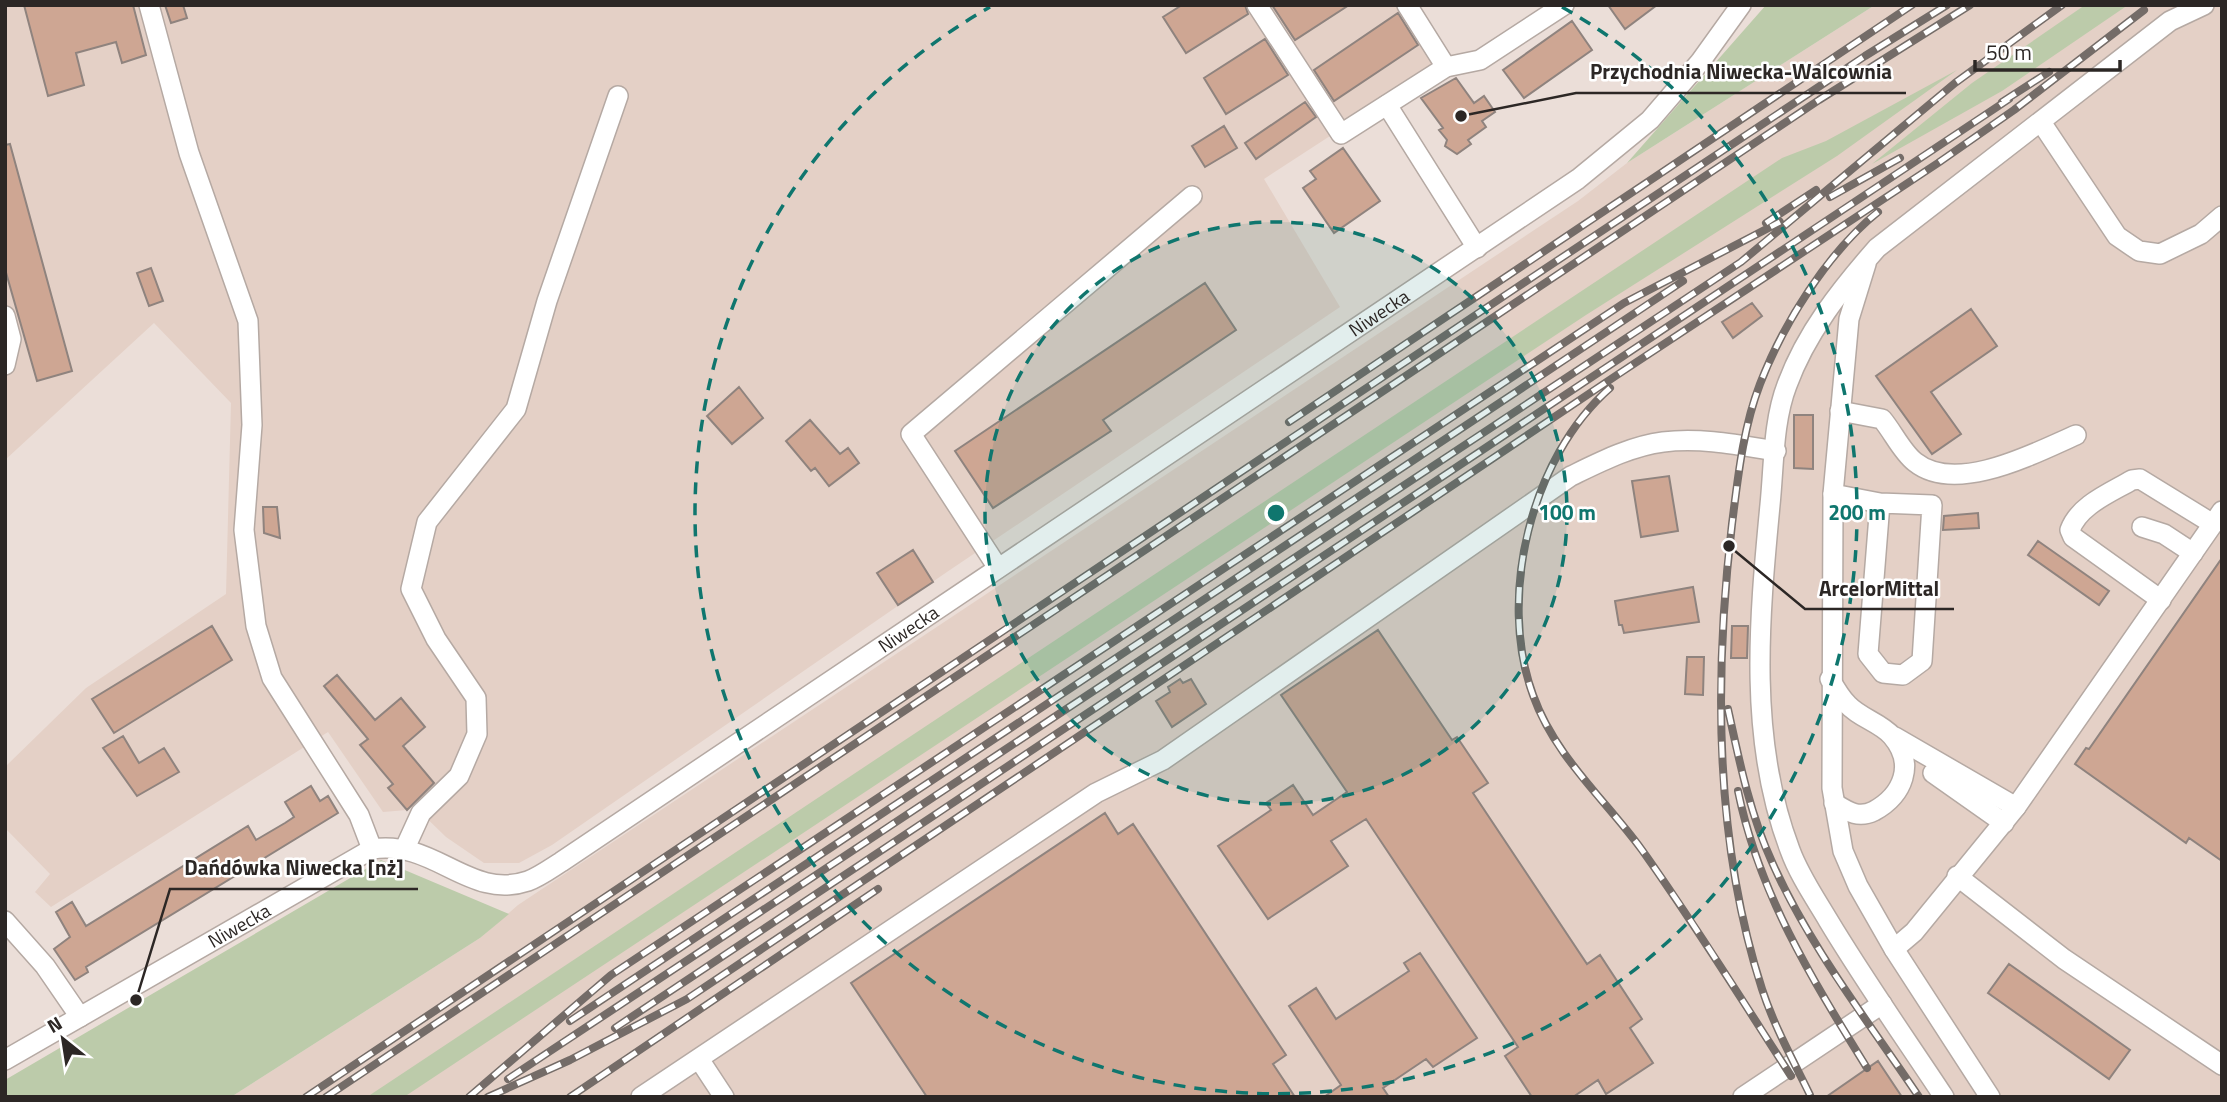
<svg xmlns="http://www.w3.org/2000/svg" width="2227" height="1102" font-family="'Titillium Web',sans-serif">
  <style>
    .built { fill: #e4d0c6 }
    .green { fill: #bccbaa }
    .building { fill: #cea693; stroke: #8f837e; stroke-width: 2 }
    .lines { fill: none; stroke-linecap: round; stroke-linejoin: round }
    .minor-casing { stroke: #b5a9a3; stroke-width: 22 }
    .minor { stroke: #fff; stroke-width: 19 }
    .rail-casing { stroke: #746c68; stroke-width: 8 }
    .rail { stroke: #fff; stroke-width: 5; stroke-dasharray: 16; stroke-linecap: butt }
    .ring { fill: none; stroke: #0f766e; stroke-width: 3.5; stroke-dasharray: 12 9 }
    .labels { text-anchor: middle; stroke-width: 5; stroke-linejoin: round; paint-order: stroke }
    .street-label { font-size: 19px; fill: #2c2725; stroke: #fff }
    .centre { fill: #0f766e; stroke: #fff; stroke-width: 3.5 }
    .ring-label { font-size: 21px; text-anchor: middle; font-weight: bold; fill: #0f766e; stroke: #fff; stroke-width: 5; stroke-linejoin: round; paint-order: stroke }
    .leader { fill: none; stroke: #2c2725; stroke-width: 2.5 }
    .callout-dot { fill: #2c2725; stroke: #fff; stroke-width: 2.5 }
    .callout-label { font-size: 21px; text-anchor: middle; font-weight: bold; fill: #2c2725; stroke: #fff; stroke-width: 5; stroke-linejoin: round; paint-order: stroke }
  </style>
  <rect width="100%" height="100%" fill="#ebded8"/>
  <path class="built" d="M5 5H1416L1450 58 1264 179 1340 307 944 574 552 845 519 863H484L446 837 413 805 407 810 383 812 328 732 51 907 35 892 50 874 5 828V767L86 688 226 594 231 403 154 323 5 460Z
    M1875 5H2222V1097H231L480 938 518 905 1578 201 1627 163Z"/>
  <path class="green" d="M1766 5H1875L1627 163Z
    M2085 5H2128L2002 91 1872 164 1972 83Z
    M1957 70 1837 156 1586 315 404 1097H367L1782 158 1826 141Z
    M381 860 509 914 480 938 231 1097H5V1080Z"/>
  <path class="building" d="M24 5H133L146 55 122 63 116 42 76 53 84 85 48 96Z
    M165 5H183L187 18 171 23Z
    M1182 5H1245L1248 14 1186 53 1163 17Z
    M1272 5H1349L1295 40Z
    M1608 5H1657L1625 29Z
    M1398 13 1418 45 1334 101 1314 70Z
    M1572 21 1592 50 1524 98 1503 70Z
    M1265 39 1288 75 1226 114 1204 78Z
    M1456 78 1474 103 1484 96 1495 112 1482 121 1486 127 1468 140 1471 144 1457 154 1445 146 1447 140 1439 130 1443 128 1421 98Z
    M1305 102 1316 117 1256 159 1245 143Z
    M1224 126 1237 148 1205 167 1192 146Z
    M10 144 72 371 37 381 5 269V145Z
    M1343 148 1380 201 1334 233 1303 188 1316 179 1310 171Z
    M151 268 163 301 149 306 137 273Z
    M1205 283 1236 330 1103 420 1111 431 993 508 955 451Z
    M1752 303 1762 316 1733 338 1722 322Z
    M1971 309 1997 346 1931 392 1961 434 1932 454 1876 376Z
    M739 387 763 418 732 444 707 416Z
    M1794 415H1813V469L1794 468Z
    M810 420 840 454 848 448 859 463 829 486 815 468 811 471 786 441Z
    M1669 476 1678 531 1641 537 1632 481Z
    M263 507H277L280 538 264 533Z
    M1978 513 1979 528 1943 530 1944 516Z
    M2038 541 2109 591 2099 605 2028 555Z
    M913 550 933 582 898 605 877 573Z
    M2222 558V861L2189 838 2186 843 2075 764 2086 748 2089 749Z
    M1693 587 1699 622 1624 633 1622 625H1619L1615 601Z
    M212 626 232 660 114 733 92 699Z
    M1732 626H1748L1747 658H1731Z
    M1378 630 1452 740 1457 737 1488 783 1473 793 1587 964 1600 955 1642 1019 1630 1028 1653 1063 1606 1094 1598 1080 1573 1097H1532L1505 1056 1518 1047 1366 819 1331 841 1348 866 1268 919 1218 846 1271 810 1266 803 1293 785 1313 815 1347 792 1281 695Z
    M1687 657H1704L1703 695 1685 694Z
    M337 675 375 720 401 698 425 727 403 746 434 783 407 810 388 788 393 784 360 745 368 739 324 686Z
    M1180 679 1183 683 1191 679 1206 704 1172 727 1156 701 1170 692 1168 687Z
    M123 736 139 763 164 748 179 772 137 796 103 748Z
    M311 786 320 801 328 796 338 813 86 967 88 972 75 980 54 949 70 937 56 912 72 902 86 926 248 826 256 840 285 823 294 817 285 802Z
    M1105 813 1118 834 1133 824 1286 1055 1273 1064 1295 1097H927L851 983Z
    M1420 953 1477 1038 1433 1067 1426 1059 1383 1088 1389 1097H1324L1341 1085 1289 1006 1316 988 1336 1019 1409 971 1404 963Z
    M2009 964 2130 1050 2109 1079 1988 993Z
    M1878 1061 1902 1097H1826Z"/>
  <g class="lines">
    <g class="minor-casing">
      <g id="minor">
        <path d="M149 5 189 153 248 321 252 425 244 530 256 626 272 678 359 815 372 849"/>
        <path d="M1257 5 1341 134 1446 67 1480 60 1564 5"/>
        <path d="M1407 5 1446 67"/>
        <path d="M1387 105 1477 248"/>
        <path d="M2041 122 2117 236 2139 251 2160 254 2201 234 2222 216"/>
        <path d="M1866 264 1849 319 1833 494 1832 788 1843 851 1858 886 1894 949 1990 1097"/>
        <path d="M5 316 11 339 5 365"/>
        <path d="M1840 411 1882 419C1893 432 1902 452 1915 462 1956 495 2035 453 2076 435"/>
        <path d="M1833 494 1880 503 1932 505 1922 661 1903 675 1883 673 1868 654 1880 503"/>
        <path d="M2142 527 2164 534 2193 553"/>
        <path d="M998 568 911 434 1192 196"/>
        <path d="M2161 600 2073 537 2070 530C2079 505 2110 493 2132 480L2140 479 2213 524"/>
        <path d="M1830 679C1835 688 1841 698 1848 705 1860 718 1881 723 1892 736 1916 764 1903 795 1874 811 1858 819 1847 811 1834 803"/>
        <path d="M1895 737 2016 807"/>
        <path d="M1933 773 2004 823"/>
        <path d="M405 848 421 813 459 776 477 734 476 698 436 639 411 589 427 522 516 409 547 301 618 96"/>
        <path d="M1957 876 2064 959 2222 1065"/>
        <path d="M5 921 45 966 80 1017"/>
        <path d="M1894 949 1914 932 2016 807 2222 511"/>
        <path d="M699 1059 724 1097"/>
        <path id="s1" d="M5 1060 372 849C435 839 469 901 528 881 539 877 550 869 561 862L1578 179 1650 120 1700 62 1741 5"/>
        <path d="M641 1097 1096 793 1163 760 1571 476C1600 462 1631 446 1663 442 1700 437 1739 445 1776 451"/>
        <path d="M1743 1097 1882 1004"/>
        <path d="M1944 1097C1905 1038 1864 980 1828 920 1815 898 1799 875 1790 850 1748 740 1759 620 1770 505 1774 466 1773 421 1787 385 1806 333 1841 289 1877 248L2170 21 2204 5"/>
      </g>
    </g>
    <use href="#minor" class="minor"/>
    <g class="rail-casing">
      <path id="rail" d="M2002 102 2049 72
        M1830 197 1900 158
        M1766 223 1816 190
        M1610 388C1531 457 1497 597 1533 695 1555 757 1605 799 1642 850 1694 923 1742 1000 1791 1076
        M1289 422 1912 5
        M1728 709C1739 760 1750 814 1772 862 1809 946 1868 1021 1919 1097
        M1738 791C1759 894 1812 979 1867 1068
        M570 1021 1683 281
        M615 1028 2009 99
        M508 1079 1741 262 1955 83 2062 5
        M1810 1095C1793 1060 1774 1026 1762 989 1714 841 1714 677 1732 524 1738 477 1743 428 1760 384 1783 324 1828 252 1878 212
        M306 1097 1516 288 1865 56 1947 5
        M326 1097 1819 100 1970 5
        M469 1097 611 975 1624 303 1780 222
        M488 1097 570 1060 687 999 1617 375 1938 163 2014 110 2144 10
        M570 1097 878 889"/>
    </g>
    <use href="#rail" class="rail"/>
  </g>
  <circle cx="1276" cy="513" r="291" fill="#0f766e" fill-opacity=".12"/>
  <g class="ring">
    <circle cx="1276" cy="513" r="291"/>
    <path d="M1562 7A581 581 0 1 1 990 7"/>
  </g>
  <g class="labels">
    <g class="street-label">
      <text dy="7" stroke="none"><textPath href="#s1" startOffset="1610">Niwecka</textPath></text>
      <text dy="7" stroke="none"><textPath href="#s1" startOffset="1043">Niwecka</textPath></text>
      <text dy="7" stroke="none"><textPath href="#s1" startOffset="270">Niwecka</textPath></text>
    </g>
  </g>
  <circle cx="1276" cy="513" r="10" class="centre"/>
  <g class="ring-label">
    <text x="1567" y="520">100 m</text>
    <text x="1857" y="520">200 m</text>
  </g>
  <path class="leader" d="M1461 116L1576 93H1906M1729 546L1805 609H1954M136 1000L170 889H418"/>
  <g class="callout-dot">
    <circle cx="1461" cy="116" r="7"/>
    <circle cx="1729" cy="546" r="7"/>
    <circle cx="136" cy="1000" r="7"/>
  </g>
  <g class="callout-label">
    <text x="1741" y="79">Przychodnia Niwecka-Walcownia</text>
    <text x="1879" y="596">ArcelorMittal</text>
    <text x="294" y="875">Dańdówka Niwecka [nż]</text>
  </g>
  <rect width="2227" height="1102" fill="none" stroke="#2c2725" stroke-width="14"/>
  <g transform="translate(63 1039) rotate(330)" stroke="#ffffff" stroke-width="5" paint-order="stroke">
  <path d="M0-5L12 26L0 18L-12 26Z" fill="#2c2725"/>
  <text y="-10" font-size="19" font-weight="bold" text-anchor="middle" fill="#2c2725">N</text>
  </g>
  <path d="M1975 60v10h145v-10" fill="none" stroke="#2c2725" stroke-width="3.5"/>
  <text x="1986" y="60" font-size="21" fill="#2c2725" stroke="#ffffff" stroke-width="5" paint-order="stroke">50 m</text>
</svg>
